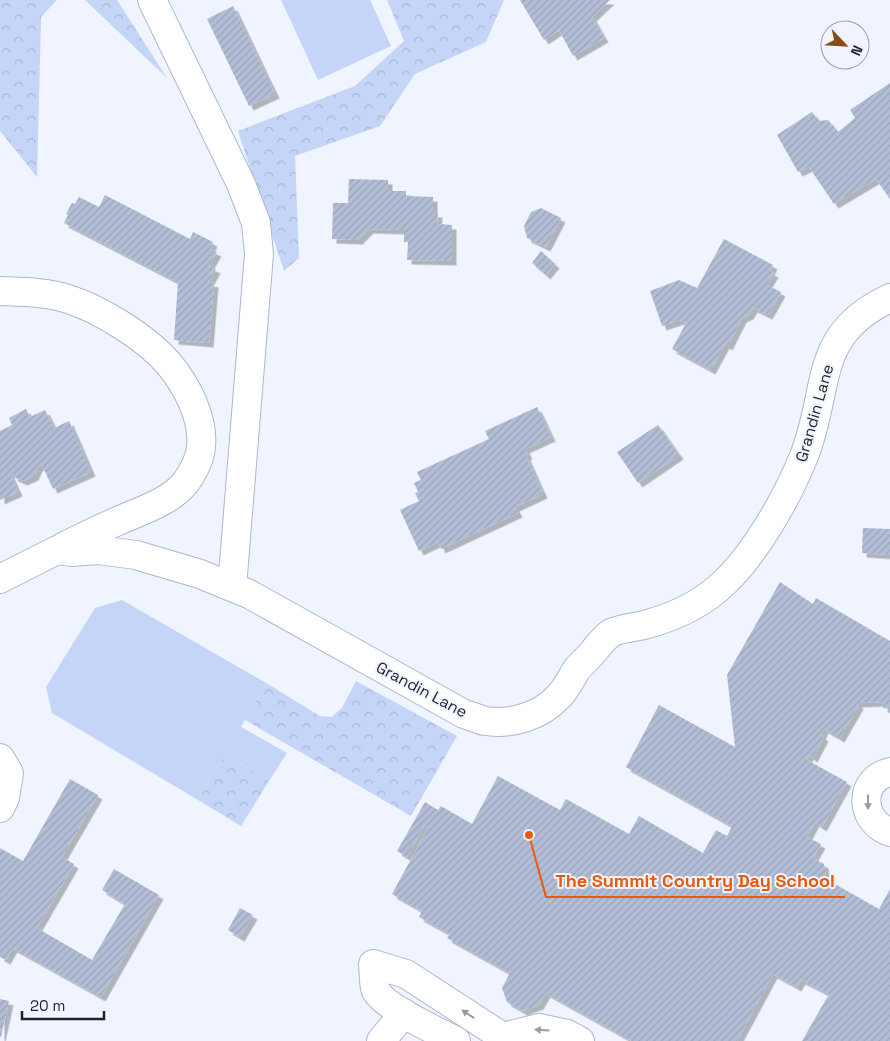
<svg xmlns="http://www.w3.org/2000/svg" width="890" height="1041" font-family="'Space Grotesk',sans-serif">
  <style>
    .grass { fill: #c5d5f8 }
    .forest { fill: url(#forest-crowns) }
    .building { fill: url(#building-hatch); filter: url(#shadow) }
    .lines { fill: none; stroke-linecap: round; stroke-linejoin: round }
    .minor-casing { stroke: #adb7d0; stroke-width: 30 }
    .minor { stroke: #fff; stroke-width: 28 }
    .oneway { fill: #9a9ca0 }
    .labels { text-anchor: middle; stroke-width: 4; stroke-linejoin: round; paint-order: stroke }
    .street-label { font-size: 16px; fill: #1f232c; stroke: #eff4fe }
    .leader { fill: none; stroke: #e8590c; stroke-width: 2 }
    .callout-dot { fill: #e8590c; stroke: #eff4fe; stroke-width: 2 }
    .callout-label { font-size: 18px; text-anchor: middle; font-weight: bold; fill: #e8590c; stroke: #eff4fe; stroke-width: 4; stroke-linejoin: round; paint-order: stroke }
  </style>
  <defs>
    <pattern id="forest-crowns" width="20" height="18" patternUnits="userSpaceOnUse" patternTransform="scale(1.25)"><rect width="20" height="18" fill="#c5d5f8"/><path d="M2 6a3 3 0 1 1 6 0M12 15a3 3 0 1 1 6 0" fill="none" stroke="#a9b7d5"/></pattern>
    <pattern id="building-hatch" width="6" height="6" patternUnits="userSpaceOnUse" patternTransform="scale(1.25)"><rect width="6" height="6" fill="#b3bed6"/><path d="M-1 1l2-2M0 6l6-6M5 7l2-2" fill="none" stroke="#9aa3b8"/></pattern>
    <filter id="shadow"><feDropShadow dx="4.5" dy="4.5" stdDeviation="0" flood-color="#0004"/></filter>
  </defs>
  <rect width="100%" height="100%" fill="#eff4fe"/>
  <path class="grass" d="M281 0H370L391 46 318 80Z
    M122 600 266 683 241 727 287 753 269 781 225 754 198 800 52 713 46 687 95 608Z"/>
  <path class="forest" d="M0 0H57L41 17 37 177 0 131Z
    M85 0H117L167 78Z
    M387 0H504L486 42 415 74 380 126 295 156 299 258 284 271 238 131 355 86 404 41Z
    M356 681 457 736 411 816 245 720 266 683 320 716 332 717 342 708Z
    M225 754 269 781 241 826 198 800Z"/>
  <path class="building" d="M520 0H610L592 17 604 38 573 56 559 30 544 40Z
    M233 6 275 94 249 106 207 19Z
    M890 83V199L876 179 834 204 809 167 798 172 777 135 812 112 819 121 828 120 838 132 855 118 850 110Z
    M349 179 388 180V191H406V196L433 197V213H438L437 224 452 225V261L407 260 408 242H404V230L369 229 358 240 332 239 333 203H348Z
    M105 195 190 239 193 232 213 242 210 249 217 252 209 266 216 269 209 282 214 283 209 343 174 340 178 282 64 223 68 215 66 214 72 203 75 204 79 197 99 207Z
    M541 208 561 218 546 247 527 238 524 226 531 212Z
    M724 239 773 265 770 271 774 273 767 285 781 292 768 315 753 308 749 315 742 318 728 346 725 344 711 370 672 349 686 323 680 320 662 326 650 291 679 280 697 288Z
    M541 251 555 264 546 275 532 263Z
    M537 407 551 437 525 449 528 455 526 456 543 494 515 507 518 513 441 549 438 542 419 551 400 510 419 501 415 493 418 492 414 483 421 480 417 472 489 439 485 431Z
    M26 409 30 417 45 410 54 428 69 421 91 472 53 489 42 465 38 467 34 476 23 481 14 477 12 472 10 474 18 492 0 500V431L12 425 9 418Z
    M658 425 679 455 638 483 617 452Z
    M863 528 890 529V555L862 553Z
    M780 582 813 604 816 598 890 641V709L883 708 884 702 857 703 859 705 840 738 824 729 821 735 824 737 813 758 809 755 807 760 847 782 822 827 815 822 807 837 821 844 813 858 824 864 826 879 879 909 890 889V1041H802L829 994 801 980 797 987 773 974 737 1041H632L546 993 539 1005 523 1011 507 1002 502 988 510 973 447 938 450 934 419 917 422 911 392 894 428 828 424 826 407 857 397 851 425 802 438 810 441 806 472 824 498 776 560 810 566 799 629 834 639 816 703 853 716 830 727 836 732 826 626 767 659 705 735 747 727 675Z
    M70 779 98 795 62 857 74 864 37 928 92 960 125 904 102 890 114 869 159 895 101 997 13 948 6 960 0 957V848L23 861Z
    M240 908 253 915 240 937 228 930Z
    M0 999 9 1001 1 1037H0Z"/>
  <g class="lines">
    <g class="minor-casing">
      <path id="minor" d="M152 0 241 184 256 223 259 254 232 587
        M0 291C23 292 46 292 68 299 100 309 147 338 169 364 187 386 204 418 201 447 200 459 193 472 186 482 169 503 142 510 118 521 99 529 81 538 63 547
        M0 579 57 550 72 552 98 550 136 555 200 574 249 594 464 714C471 716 478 719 485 721 511 725 541 716 558 697 566 690 571 678 577 669 582 663 588 658 593 652 598 646 604 638 611 633 617 629 636 627 644 625 675 617 703 604 726 581 757 551 788 496 804 456 831 388 811 335 890 298
        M0 758 9 773 5 798 0 808
        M890 772C857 780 860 822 890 832
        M503 1037 539 1028 567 1034 580 1041
        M381 1041 404 1013
        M456 1041C438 1032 385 1007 376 991 373 984 374 971 373 964L406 974 509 1041"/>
    </g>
    <use href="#minor" class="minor"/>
  </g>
  <defs><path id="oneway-solid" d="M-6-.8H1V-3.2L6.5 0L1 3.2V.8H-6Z" transform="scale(1.25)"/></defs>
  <g class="oneway">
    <use href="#oneway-solid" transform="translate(868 802) rotate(90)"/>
    <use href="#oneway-solid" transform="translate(468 1014) rotate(-147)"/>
    <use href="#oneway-solid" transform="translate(542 1030) rotate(-176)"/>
  </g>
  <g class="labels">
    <g class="street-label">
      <text transform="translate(814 413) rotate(-74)" y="6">Grandin Lane</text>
      <text transform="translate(422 689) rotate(28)" y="6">Grandin Lane</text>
    </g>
  </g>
  <path class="leader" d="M529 835L546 897H845"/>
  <circle class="callout-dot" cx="529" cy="835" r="5"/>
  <g class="callout-label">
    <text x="695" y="887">The Summit Country Day School</text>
  </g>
  <g transform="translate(845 45) rotate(115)"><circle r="24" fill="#eff4fe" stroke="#9ca0aa"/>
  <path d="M0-4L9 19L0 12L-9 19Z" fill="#8a4b11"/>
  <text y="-8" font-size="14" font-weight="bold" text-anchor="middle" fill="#1f232c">N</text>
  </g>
  <path d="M22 1011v8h82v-8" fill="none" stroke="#1f232c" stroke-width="2.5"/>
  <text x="30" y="1011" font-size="15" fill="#1f232c" stroke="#eff4fe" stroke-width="4" paint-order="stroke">20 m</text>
</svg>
